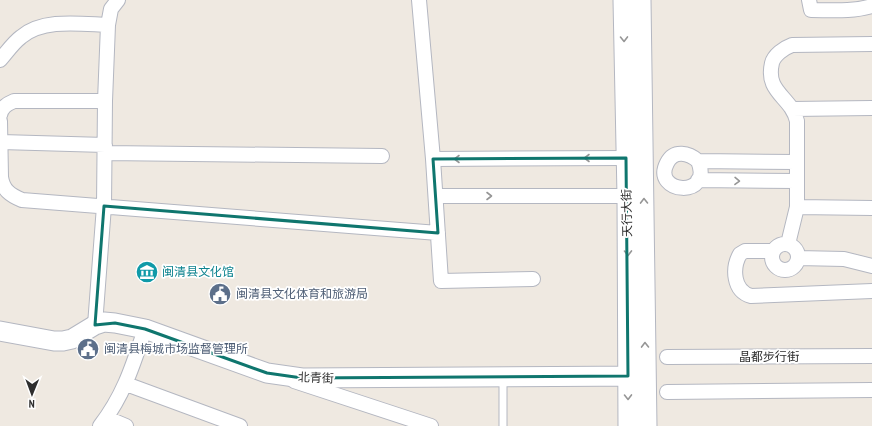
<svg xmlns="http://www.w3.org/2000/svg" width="872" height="426" font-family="'PT Sans Narrow','Noto Sans SC',sans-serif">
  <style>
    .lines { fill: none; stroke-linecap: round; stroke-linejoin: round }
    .lane-casing { stroke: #b4b7c1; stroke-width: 9 }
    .street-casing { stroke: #b4b7c1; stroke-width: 16 }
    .secondary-casing { stroke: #b4b7c1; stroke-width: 21 }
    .lane { stroke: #fff; stroke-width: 7 }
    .street { stroke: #fff; stroke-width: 14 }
    .secondary { stroke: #fff; stroke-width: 19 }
    .oneway { stroke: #969696 }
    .marked { fill: none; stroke: #0f766e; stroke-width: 3; stroke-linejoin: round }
    .labels { text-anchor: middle; stroke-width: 3.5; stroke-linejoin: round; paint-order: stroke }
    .street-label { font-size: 12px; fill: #2e2e2e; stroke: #fff }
    .culture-label { font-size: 12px; fill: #0d838f; stroke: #fff; text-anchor: start }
    .service-label { font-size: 12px; fill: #4e5e75; stroke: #fff; text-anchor: start }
  </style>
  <rect width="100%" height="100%" fill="#efe9e1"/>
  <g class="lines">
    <g class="lane-casing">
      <path id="lane" d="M503 378V426"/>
    </g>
    <g class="street-casing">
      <path id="street" d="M419 0 433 159 441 281 533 279
        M809 0 811 10C830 10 853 12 872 6
        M0 60C7 52 13 43 21 37 43 18 81 24 108 25
        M792 109 872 108
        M0 115C2 107 7 104 14 101H105
        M0 121 1 177C3 190 10 195 22 200L438 233
        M1 142 105 145
        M105 153 382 156
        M433 159 626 158
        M698 161C714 199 651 194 667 163 674 149 689 153 698 161L797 162
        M698 180 797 181
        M436 196H627
        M797 207 872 208
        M788 244 797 207V121C791 96 765 93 772 63 774 55 784 48 792 45L872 44
        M772 257a13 13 0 1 1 26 0a13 13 0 1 1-26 0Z
        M773 251H745L740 254C732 268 733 291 751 296L872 291
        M798 258 844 259 872 266
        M95 325 104 206 105 101 108 25 111 9 118 0
        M667 357 872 356
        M294 381 431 426
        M126 384 240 426
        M667 392 872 390
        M107 418 126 426
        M100 426C124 395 133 365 145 329"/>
    </g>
    <g class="secondary-casing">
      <path id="secondary" d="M623 0 627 196 628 426
        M641 0 647 426
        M0 331 54 341H63L72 339 95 325 104 322 115 323 145 329 267 373 302 378 646 376"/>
    </g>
    <use href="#lane" class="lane"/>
    <use href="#street" class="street"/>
    <use href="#secondary" class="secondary"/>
  </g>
  <defs><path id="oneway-chevron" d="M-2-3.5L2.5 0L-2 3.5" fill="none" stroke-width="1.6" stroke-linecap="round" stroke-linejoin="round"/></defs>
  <g class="oneway">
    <use href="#oneway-chevron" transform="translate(624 39) rotate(89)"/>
    <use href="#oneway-chevron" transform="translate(587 158) rotate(180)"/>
    <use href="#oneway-chevron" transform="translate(457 159) rotate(180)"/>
    <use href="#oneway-chevron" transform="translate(737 181) rotate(1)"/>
    <use href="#oneway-chevron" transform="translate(489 196)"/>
    <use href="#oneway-chevron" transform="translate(644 201) rotate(-91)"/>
    <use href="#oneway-chevron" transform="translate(628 253) rotate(89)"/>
    <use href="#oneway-chevron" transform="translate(645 345) rotate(-91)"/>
    <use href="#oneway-chevron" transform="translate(628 397) rotate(89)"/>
  </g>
  <path class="marked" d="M626 158 628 376 302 378 267 373 145 329 115 323 95 325 104 206 438 233 433 159Z"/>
  <defs>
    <g id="museum-disc" transform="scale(1.15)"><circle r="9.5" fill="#0f9aa8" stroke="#fff"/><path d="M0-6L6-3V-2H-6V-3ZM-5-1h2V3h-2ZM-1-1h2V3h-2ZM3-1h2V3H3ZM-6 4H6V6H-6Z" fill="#fff"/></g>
    <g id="civic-disc" transform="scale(1.15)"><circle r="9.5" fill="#5c6f8a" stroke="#fff"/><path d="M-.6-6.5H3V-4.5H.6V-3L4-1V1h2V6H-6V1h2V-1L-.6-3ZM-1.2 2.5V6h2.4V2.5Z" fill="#fff"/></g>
  </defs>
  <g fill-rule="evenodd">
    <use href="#museum-disc" x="147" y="272"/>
    <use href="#civic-disc" x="220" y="294"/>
    <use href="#civic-disc" x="88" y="349"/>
  </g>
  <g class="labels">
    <g class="street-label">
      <text transform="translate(627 213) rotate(-91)" y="4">天行大街</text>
      <text x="769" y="361">晶都步行街</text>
      <text transform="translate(316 378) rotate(2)" y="4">北青街</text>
    </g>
    <g class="culture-label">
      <text x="162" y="276">闽清县文化馆</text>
    </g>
    <g class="service-label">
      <text x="236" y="298">闽清县文化体育和旅游局</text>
      <text x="104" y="353">闽清县梅城市场监督管理所</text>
    </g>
  </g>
  <g transform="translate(32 394) rotate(181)" stroke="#ffffff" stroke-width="3" paint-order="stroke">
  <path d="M0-3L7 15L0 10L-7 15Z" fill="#2e2e2e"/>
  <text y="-6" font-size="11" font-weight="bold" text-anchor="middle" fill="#2e2e2e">N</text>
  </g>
</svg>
